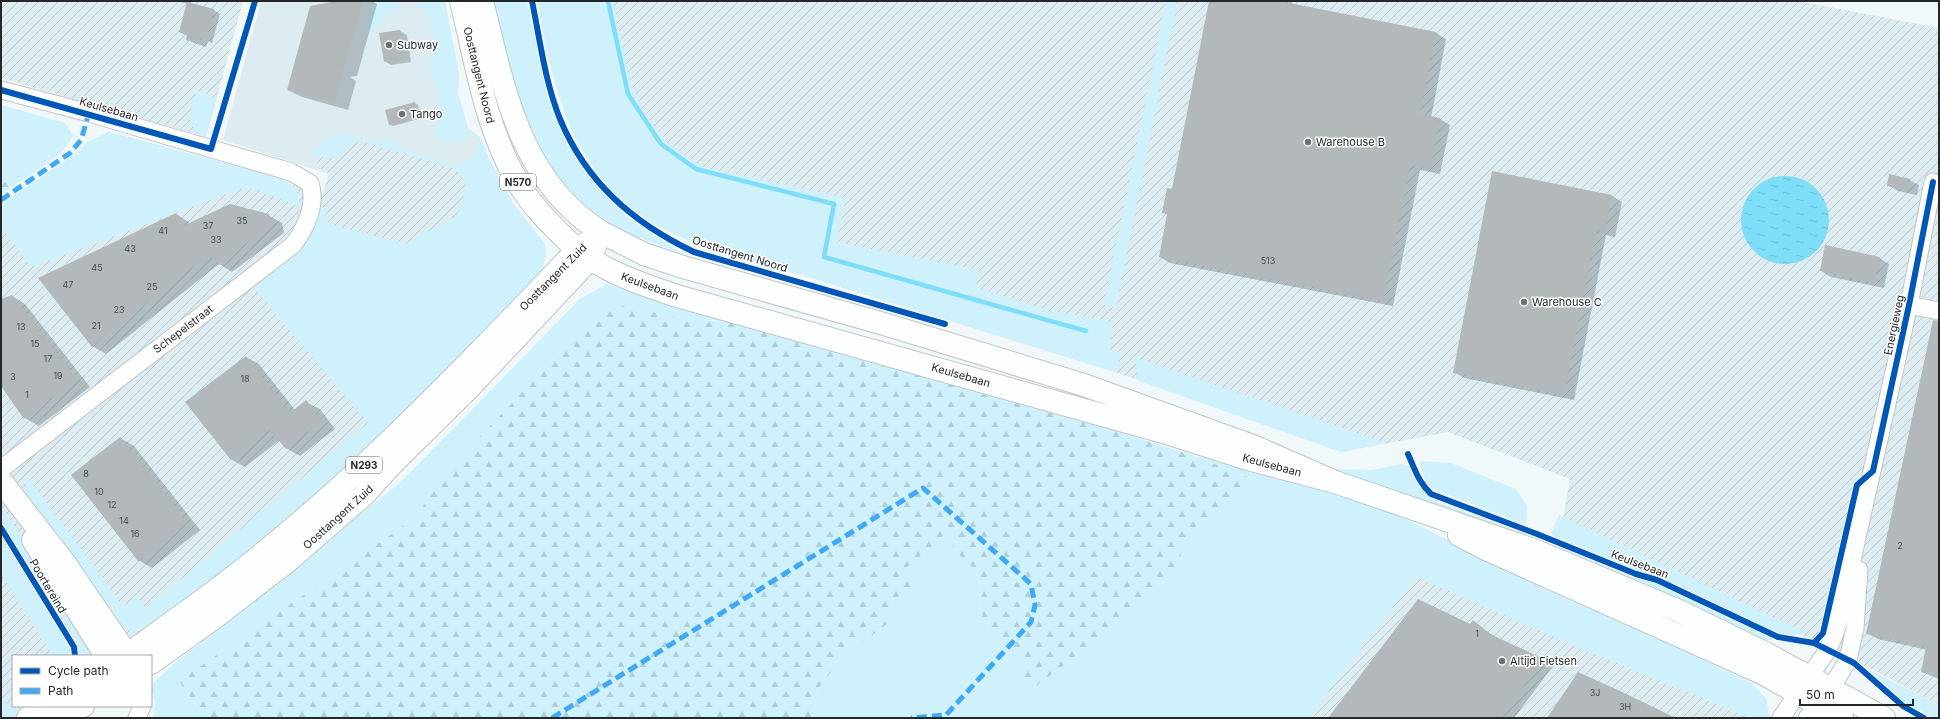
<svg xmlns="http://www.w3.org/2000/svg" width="1940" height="719" viewBox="0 0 1940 719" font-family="Inter,sans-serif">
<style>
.built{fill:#ddecf0}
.industrial{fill:url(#industrial-furrows)}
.green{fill:#cef1fc}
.forest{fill:url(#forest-firs)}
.water{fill:url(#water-ripples)}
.shadow{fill:#0003}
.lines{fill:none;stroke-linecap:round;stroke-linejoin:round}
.stream{stroke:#7edef8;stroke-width:4.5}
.building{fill:#b3b8ba}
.street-casing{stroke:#c0c5c6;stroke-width:19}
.secondary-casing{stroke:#c0c5c6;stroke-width:24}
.primary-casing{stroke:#c0c5c6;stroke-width:24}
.street{stroke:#fdfefe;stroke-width:17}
.secondary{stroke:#fdfefe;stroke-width:22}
.primary{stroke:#fdfefe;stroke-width:22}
.quiet{stroke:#3fa9f5;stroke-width:5;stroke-dasharray:10 5;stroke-linecap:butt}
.cycleway-casing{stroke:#fff;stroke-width:8}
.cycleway{stroke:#0057b8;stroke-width:6}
.poi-dot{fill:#6b7072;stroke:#fff;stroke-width:1.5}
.labels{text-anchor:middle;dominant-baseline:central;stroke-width:3;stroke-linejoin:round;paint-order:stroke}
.number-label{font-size:9px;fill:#474b4d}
.shield{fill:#fff;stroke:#656869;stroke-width:1}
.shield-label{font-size:10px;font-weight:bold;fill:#232729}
.poi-label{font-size:11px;fill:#232729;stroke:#fff;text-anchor:start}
.street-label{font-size:11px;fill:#232729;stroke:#fff}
</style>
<defs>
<pattern id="industrial-furrows" width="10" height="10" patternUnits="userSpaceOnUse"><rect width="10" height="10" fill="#ddecf0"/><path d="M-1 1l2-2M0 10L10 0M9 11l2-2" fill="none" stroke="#bdcace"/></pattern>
<pattern id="forest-firs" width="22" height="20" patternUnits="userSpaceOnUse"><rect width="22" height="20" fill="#cef1fc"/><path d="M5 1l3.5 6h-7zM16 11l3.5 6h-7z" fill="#b1cfd8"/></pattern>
<pattern id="water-ripples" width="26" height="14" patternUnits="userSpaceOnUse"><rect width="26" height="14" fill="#7edef8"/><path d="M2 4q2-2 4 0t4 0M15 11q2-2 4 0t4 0" fill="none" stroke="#6dbed5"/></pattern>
</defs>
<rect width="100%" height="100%" fill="#f1f8fa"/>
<path class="built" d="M264 1H445L459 74 458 93 468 128 480 137 479 149 475 156 463 162 451 164 403 150 395 144 375 142 341 133 314 158 323 172 223 140 260 5Z"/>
<path class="industrial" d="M1 1H243L206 137 1 78Z
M602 1H1798L1939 28V705L1879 673 1563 519 1570 479 1448 432 1341 452 1115 372 824 282 693 171 625 99Z
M109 132 276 177 292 185 323 193 329 173 323 172 314 158 319 144 341 133 375 142H383L391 139 403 150 452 164 463 162 475 156 479 149 480 137 490 161 514 205 545 244 546 254 541 276 115 656H13V700L1 707V205L79 151 88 142Z
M1415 577 1664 659 1776 718H1308Z"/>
<path class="green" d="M372 1H399V11H389L377 30 363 32Z
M414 1H445L459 74 458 93 468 128 467 138C455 145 448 145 436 138L435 130 440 117 436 102 440 101 427 59 434 58 426 7 415 8Z
M492 1H527L549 99 567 145 602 192 627 217 681 253C648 241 613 230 586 207 525 156 510 74 492 1Z
M537 1H613L629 78 642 110 668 144 702 167 846 198 836 242 979 270 976 287 1047 310 1113 322 1110 349 1122 353 1115 372C1019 342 924 313 828 283 754 260 675 250 616 195 610 190 605 182 599 175 559 124 549 63 537 1Z
M1166 1H1177L1116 307 1104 305Z
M197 90 217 98 206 137C182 125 190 112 197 90Z
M1 105 65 123 73 135C63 162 25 172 1 184Z
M109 132 276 177C294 185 296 187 301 207L250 188 240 189 31 267 1 227V205L79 151 88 142Z
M341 133C357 137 375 146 391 139L403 150 452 164 463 162 475 156 479 149 480 137 490 161 514 205 545 244 546 254 541 276 279 537 160 625 135 632 114 622 28 497 26 487 27 476 123 606 137 597 146 608 368 423 251 285 310 238 319 206 327 208 325 216 329 224 405 244 458 215 466 186 456 169 360 141 339 154 336 160 315 155 319 144Z
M607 284 723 321 685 319 624 306 598 312 433 486 419 515 179 681 205 718H151L154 715 155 699 151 691V685L175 663 401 482 580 299Z
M1136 358 1142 360 1386 443 1341 452 1139 381 1136 371Z
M1198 457 1259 468 1398 515 1452 542 1752 683 1767 700 1769 718H1751L1577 647 1416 577 1308 718H812L818 689 841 657 887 624 894 600 914 588 906 568 949 531 955 551 974 569 983 591 979 606 987 627 1005 638 1018 653 1023 678 1032 689 1090 646 1173 573 1179 565 1183 541 1252 479Z
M1419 461 1451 463 1516 489 1527 506 1526 525 1430 488 1424 477Z
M1402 464 1410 466C1416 484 1421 491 1437 502L1511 528 1483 526 1330 469 1372 470Z
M1 506 86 638 90 653 89 656H79L76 641 67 624 1 522Z
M1559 515 1807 633 1766 641 1561 553 1551 542 1552 531Z
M1 539 68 645 70 656H53L1 574Z
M1868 669 1939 705V718C1917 718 1884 684 1868 669Z
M13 700V706H37L16 718H1V707Z"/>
<path class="forest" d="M52 160 1 194V184Z
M624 306 685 319 740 323 883 366 1026 403 1198 457 1252 479 1183 541 1179 565 1173 573 1090 646 1032 689 1023 678 1018 653 1005 638 987 627 979 605 983 591 974 569 955 551 949 531 906 568 914 588 894 600 887 624 841 658 818 689 812 718H205L179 681 419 515 433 486 598 312Z"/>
<path class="water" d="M1741 220a44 44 0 1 1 88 0a44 44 0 1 1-88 0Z"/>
<path class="shadow" d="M177 1H192L191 4 214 10 220 14 212 43 208 41 206 47 194 43 187 39 188 36 180 32 188 4Z
M341 1H372L377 4 357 76 350 77 356 81 348 110 302 97 288 90Z
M1210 1H1292V5L1436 33 1446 39 1431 118 1440 119 1450 125 1440 174 1420 170 1393 306 1170 263 1160 257 1168 215 1163 212 1173 190Z
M400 31 407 35 411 62 391 65 384 61Z
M415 103 418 105 422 118 393 126 390 125Z
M1909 180 1919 185 1917 195 1898 191 1888 185Z
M1612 196 1622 202 1615 237 1606 235 1574 400 1464 378 1454 372Z
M176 214 190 223 268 215 282 223 284 233 232 272 219 264 106 354 92 346Z
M1879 258 1889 264 1884 288 1831 277 1821 271Z
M12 296 25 304 90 387 39 426 25 418 1 384V300Z
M1939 336V679L1922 672 1927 650 1878 639 1867 633Z
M246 357 259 364 295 410 306 402 320 409 335 429 300 456 286 448 280 440 245 467 232 460 186 402Z
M120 438 134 446 200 530 152 568 138 560Z
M1473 622 1497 638 1553 666 1514 718H1329L1470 625Z"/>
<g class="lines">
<path class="stream" d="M608 1 628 94 661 144 696 169 834 204 824 257 1086 331"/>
</g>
<path class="building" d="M336 1H363L344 68 336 70 343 72 334 103 287 90 310 6Z
M1209 1H1279L1436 32 1420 114 1440 118 1430 169 1410 165 1383 301 1159 257 1167 214 1162 213 1167 188 1172 189Z
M187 2 214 9 206 40 201 38 199 44 186 40 187 35 179 32Z
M400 30 405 58 384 62 379 33Z
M415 102 419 117 389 125 385 110Z
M1492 171 1612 195 1605 232 1596 230 1564 395 1453 373Z
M1889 174 1910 179 1907 190 1887 186Z
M230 204 269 214 271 225 218 265 209 254 92 347 38 278 176 213 185 225Z
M1825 245 1880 257 1874 283 1820 271Z
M12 295 77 379 24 419 1 386V299Z
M1933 320 1939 321V676L1921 672 1926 647 1866 634Z
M246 356 290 413 306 400 322 421 286 449 270 430 231 460 185 402Z
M120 437 187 522 138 561 71 475Z
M1418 599 1470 624 1473 620 1490 634 1544 659 1500 718H1328Z
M1578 672 1620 691 1676 718H1547Z"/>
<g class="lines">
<g class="street-casing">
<path id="street" d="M1 90 89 113 291 172 310 183C317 204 306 228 293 245L1 469
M1909 305 1939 311
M1809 676C1823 658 1832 646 1838 623L1909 305 1933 182
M1831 688 1848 660 1855 628 1859 570
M137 718 142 706
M1781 718 1798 693
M1807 718 1819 705"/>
</g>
<g class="secondary-casing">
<path id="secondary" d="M1 481 64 562 128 656
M1335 482 1248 459 1170 434 677 296C641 284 608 273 577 250L601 232 644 254 683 267 884 324 1084 385 1253 446 1335 482 1531 549 1679 611 1767 654 1884 718
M1459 535 1488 550 1762 673 1842 718
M33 540 106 656"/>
</g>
<g class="primary-casing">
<path id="primary" d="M125 656C142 645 158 632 175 620 325 515 451 382 577 250 555 229 532 207 517 181 485 126 476 62 461 1
M151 663 218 615 288 561 364 495 392 464 468 389 590 259 601 232C519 180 504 88 482 1
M28 718 48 706
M62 718 83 706"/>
</g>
<use href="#street" class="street"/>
<use href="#secondary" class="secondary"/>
<use href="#primary" class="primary"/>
<path class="quiet" d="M1 200 70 153 81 140 89 113
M552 718 923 488 1031 584 1035 605 1031 622 946 715 911 718"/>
<g class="cycleway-casing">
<path id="cycleway" d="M532 1C540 40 545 82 560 119 586 182 633 223 694 252L945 324
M1 90 211 149 255 1
M1408 454C1415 470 1419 483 1431 494L1537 534 1636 574 1657 580 1778 637 1814 643 1854 663 1903 706 1924 718
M1 528 74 647 75 656
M1814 643 1823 633 1857 485 1873 471 1909 305 1933 182"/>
</g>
<use href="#cycleway" class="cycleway"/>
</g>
<g class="poi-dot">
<circle cx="389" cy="45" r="4"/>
<circle cx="402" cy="114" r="4"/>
<circle cx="1308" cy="142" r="4"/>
<circle cx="1524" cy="302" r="4"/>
<circle cx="1502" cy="661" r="4"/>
</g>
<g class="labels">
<g class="number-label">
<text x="242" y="220">35</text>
<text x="208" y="225">37</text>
<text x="163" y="230">41</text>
<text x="216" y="239">33</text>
<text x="130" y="248">43</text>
<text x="1268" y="260">513</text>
<text x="97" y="267">45</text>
<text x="68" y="284">47</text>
<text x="152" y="286">25</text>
<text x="119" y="309">23</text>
<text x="96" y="325">21</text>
<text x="21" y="326">13</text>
<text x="35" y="343">15</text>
<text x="48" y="358">17</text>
<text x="58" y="375">19</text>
<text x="13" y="376">3</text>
<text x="245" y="378">18</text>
<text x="27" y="394">1</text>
<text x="86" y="473">8</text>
<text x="99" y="491">10</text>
<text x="112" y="504">12</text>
<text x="124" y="520">14</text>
<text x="135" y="533">16</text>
<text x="1900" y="545">2</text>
<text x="1477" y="633">1</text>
<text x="1595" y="692">3J</text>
<text x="1625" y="706">3H</text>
</g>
<g class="shield">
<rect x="500" y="174" width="36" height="16" rx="3"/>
<rect x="346" y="457" width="36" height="16" rx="3"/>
</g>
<g class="shield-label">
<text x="518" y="182">N570</text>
<text x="364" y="465">N293</text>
</g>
<g class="poi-label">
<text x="397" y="45">Subway</text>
<text x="410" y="114">Tango</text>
<text x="1316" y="142">Warehouse B</text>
<text x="1532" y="302">Warehouse C</text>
<text x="1510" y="661">Altijd Fietsen</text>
</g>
<g class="street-label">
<text transform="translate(479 75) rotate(76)">Oosttangent Noord</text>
<text transform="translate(109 109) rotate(16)">Keulsebaan</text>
<text transform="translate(740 254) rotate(17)">Oosttangent Noord</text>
<text transform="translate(553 277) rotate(-45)">Oosttangent Zuid</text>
<text transform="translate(650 286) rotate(20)">Keulsebaan</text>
<text transform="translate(1894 325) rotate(-78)">Energieweg</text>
<text transform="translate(183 329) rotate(-37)">Schepelstraat</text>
<text transform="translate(961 375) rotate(16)">Keulsebaan</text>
<text transform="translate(1272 465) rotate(15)">Keulsebaan</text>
<text transform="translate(338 517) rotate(-42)">Oosttangent Zuid</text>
<text transform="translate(1640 564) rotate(21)">Keulsebaan</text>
<text transform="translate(48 586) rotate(59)">Poortereind</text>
</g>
</g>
<rect width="1940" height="719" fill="none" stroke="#232729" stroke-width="4"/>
<rect x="12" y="655" width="140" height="52" fill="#ffffff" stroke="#a7a9a9"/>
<rect x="20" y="668" width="20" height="6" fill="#0057b8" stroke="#a7a9a9"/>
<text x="48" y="675" font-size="12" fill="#232729">Cycle path</text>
<rect x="20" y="688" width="20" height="6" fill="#3fa9f5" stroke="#a7a9a9"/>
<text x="48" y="695" font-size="12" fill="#232729">Path</text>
<path d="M1800 699v6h113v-6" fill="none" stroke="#232729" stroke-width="2"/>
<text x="1806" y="699" font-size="12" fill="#232729" stroke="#ffffff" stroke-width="3" paint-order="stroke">50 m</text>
</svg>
